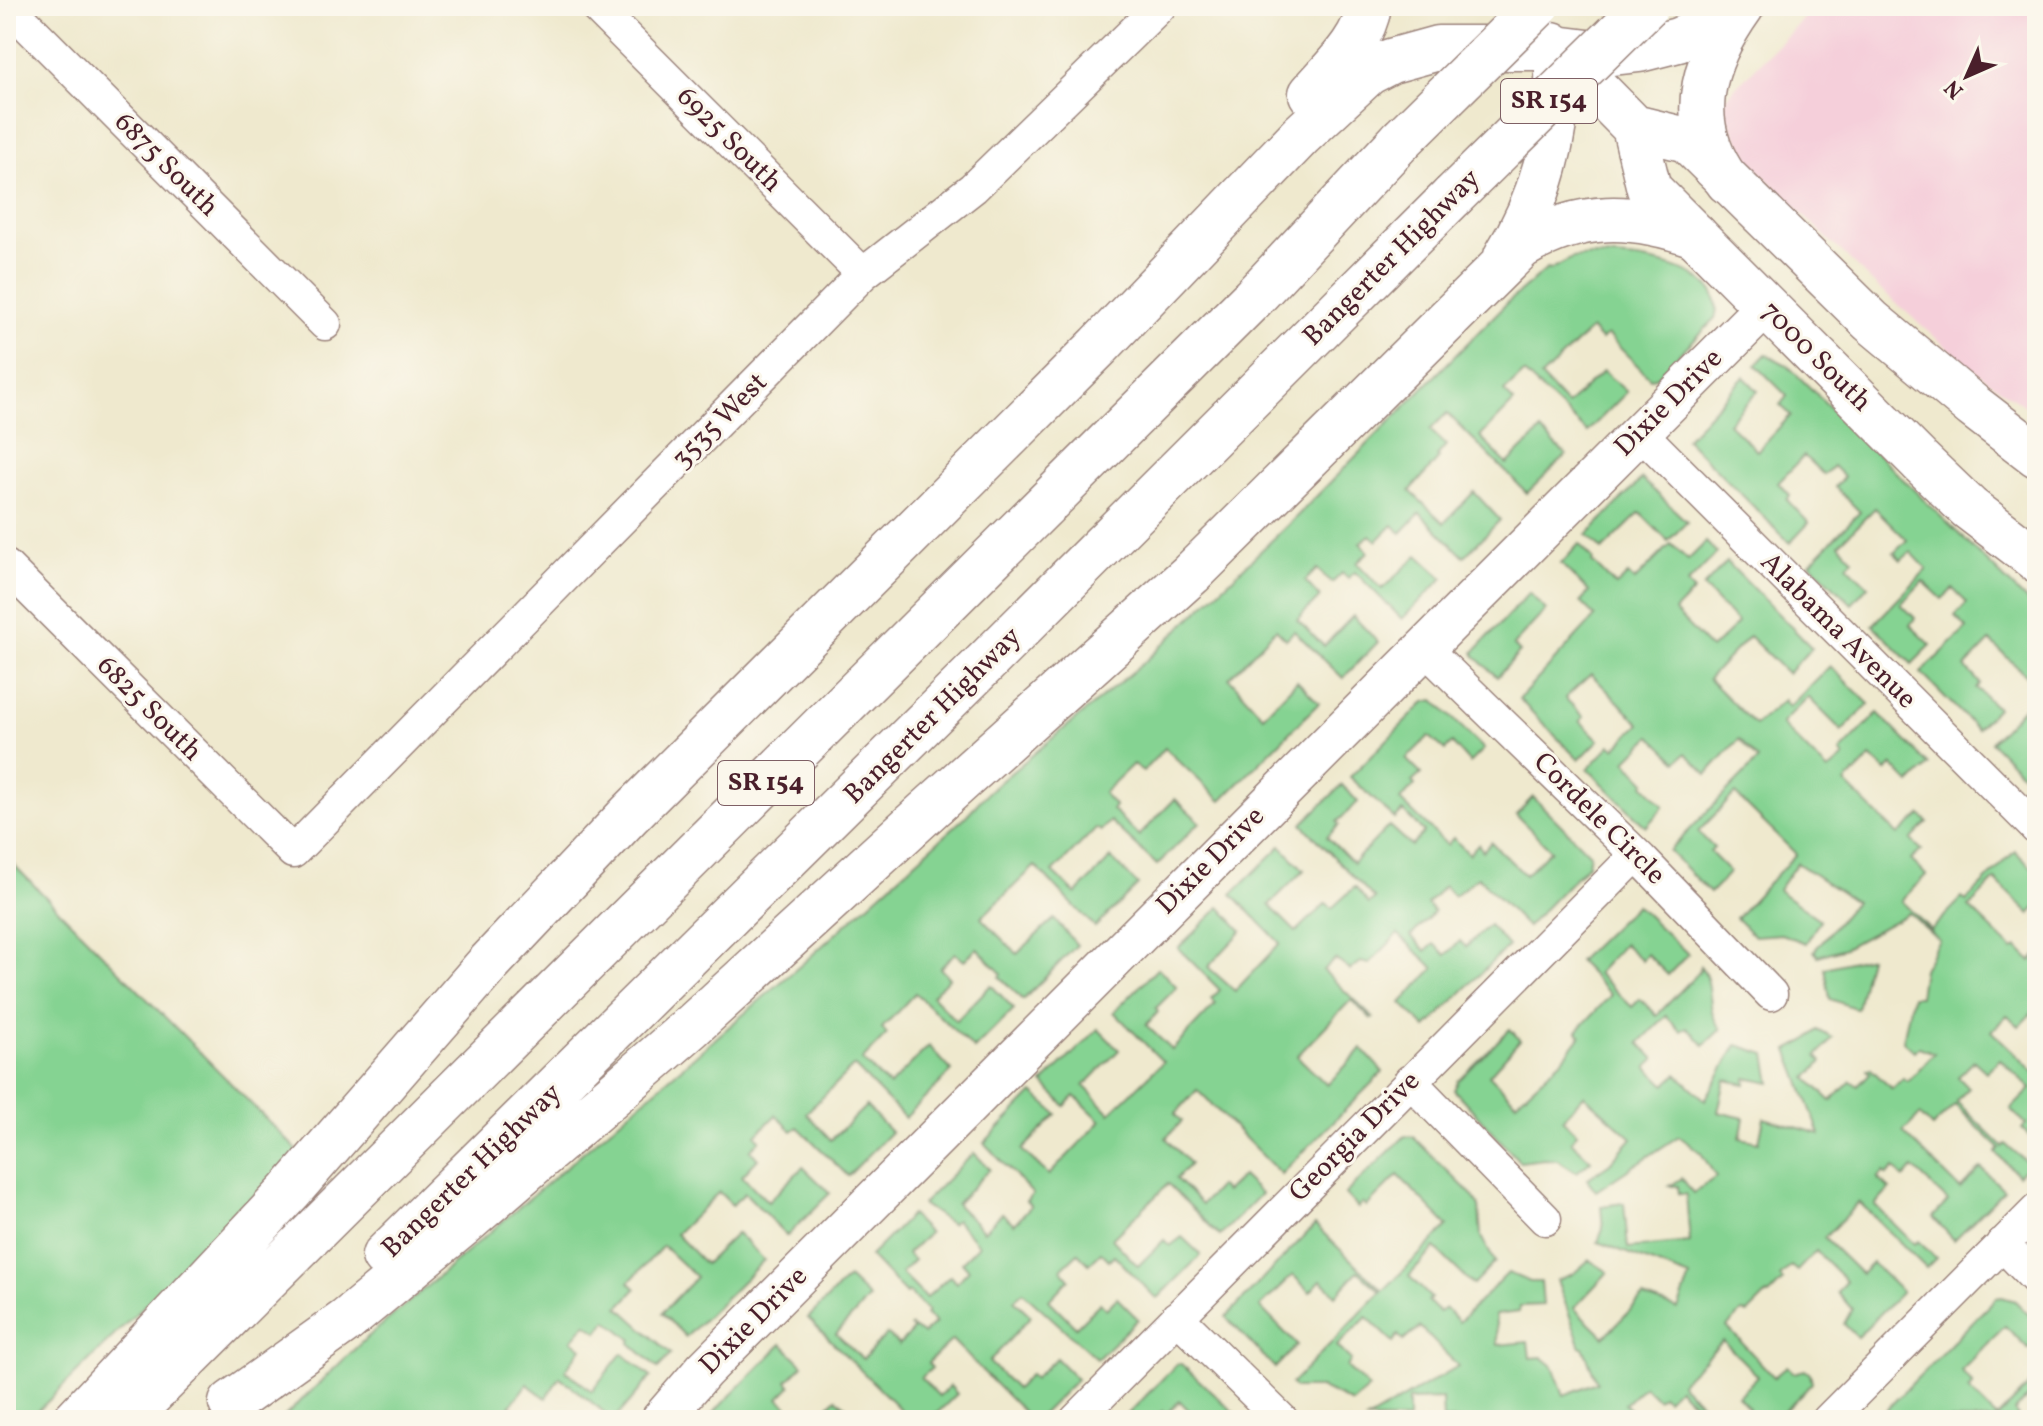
<svg xmlns="http://www.w3.org/2000/svg" width="2043" height="1426" viewBox="0 0 2043 1426" font-family="Vollkorn,serif">
<style>
.built{fill:#f5cfda}
.green{fill:#85d392;stroke:#68795e;stroke-width:2}
.lines{fill:none;stroke-linecap:round;stroke-linejoin:round}
.minor-casing{stroke:#9c847c;stroke-width:35}
.tertiary-casing{stroke:#9c847c;stroke-width:43}
.secondary-casing{stroke:#9c847c;stroke-width:47}
.motorway-casing{stroke:#9c847c;stroke-width:47}
.minor{stroke:#fff;stroke-width:32}
.tertiary{stroke:#fff;stroke-width:40}
.secondary{stroke:#fff;stroke-width:44}
.motorway{stroke:#fff;stroke-width:44}
.motorway-bridge-casing{stroke:#9c847c;stroke-width:47;stroke-linecap:butt}
.motorway-bridge{stroke:#fff;stroke-width:44}
.labels{text-anchor:middle;dominant-baseline:central;stroke-width:6;stroke-linejoin:round;paint-order:stroke}
.shield{fill:#fbf7ec;stroke:#7f6065;stroke-width:2}
.shield-label{font-size:26px;font-weight:bold;fill:#4a1f2b}
.street-label{font-size:28px;fill:#4a1f2b;stroke:#fbf7ec}
</style>
<rect width="100%" height="100%" fill="#fbf7ec"/>
<filter id="ink" filterUnits="userSpaceOnUse"><feTurbulence type="fractalNoise" baseFrequency=".0125" numOctaves="2"/><feDisplacementMap in="SourceGraphic" scale="16" xChannelSelector="R" yChannelSelector="G"/><feConvolveMatrix kernelMatrix="1 2 1 2 8 2 1 2 1" color-interpolation-filters="sRGB"/></filter>
<filter id="wash" filterUnits="userSpaceOnUse"><feTurbulence type="fractalNoise" baseFrequency=".006" numOctaves="4" result="noise"/><feDisplacementMap in="SourceGraphic" scale="32" xChannelSelector="R" yChannelSelector="G"/><feGaussianBlur stdDeviation="1.8" result="paint"/><feColorMatrix in="noise" values="0 0 0 0 0 0 0 0 0 0 0 0 0 0 0 0 0 1.4 0 .05"/><feComposite in="paint" operator="in"/></filter>
<g filter="url(#wash)">
<rect width="100%" height="100%" fill="#efe9ce"/>
<path class="built" d="M1816 6H2037V415L1971 368 1875 285 1748 161 1720 103Z"/>
<path class="green" d="M1591 256C1625 256 1732 264 1715 319L1656 377 1650 378 1607 335 1601 340 1591 329 1541 377 1567 405 1603 371 1627 392 1587 432 1524 373 1504 392 1514 402 1480 437 1507 464 1541 431 1566 455 1527 493 1447 413 1430 430 1446 445 1437 456 1439 458 1410 491 1444 523 1474 492 1500 520 1464 557 1420 513 1401 533 1393 525 1377 541 1370 535 1360 543 1368 552 1357 563 1382 589 1418 555 1443 578 1402 619 1355 572 1348 578 1342 573 1332 583 1317 569 1305 581 1320 597 1297 620 1324 646 1353 616 1378 642 1343 678 1294 631 1286 639 1276 629 1229 678 1263 716 1297 681 1319 703 1221 801 1165 748 1143 771 1133 764 1103 793 1115 806 1112 810 1139 836 1175 799 1200 822 1157 865 1110 821 1101 831 1096 828 1053 872 1076 894 1111 858 1138 885 1095 927 1035 866 981 918 1017 954 1054 919 1077 945 1023 1000 1000 977 1002 974 977 948 964 961 955 953 940 968 949 978 932 996 956 1021 991 985 1014 1009 974 1049 915 993 882 1028 887 1034 862 1060 889 1086 929 1046 952 1071 905 1118 854 1066 806 1113 831 1140 866 1106 891 1132 848 1176 798 1127 792 1131 776 1115 756 1135 760 1140 750 1150 758 1159 742 1176 768 1202 803 1167 830 1193 787 1236 745 1193 732 1205 719 1192 676 1234 705 1264 737 1233 764 1260 686 1337 662 1313 696 1277 663 1246 629 1282 636 1289 619 1307 671 1354 658 1368 630 1343 632 1340 607 1320 598 1332 586 1323 572 1340 582 1348 565 1370 592 1391 622 1353 651 1377 614 1420 560 1377 546 1398 527 1384 510 1406 524 1417 521 1420H281L362 1342 802 964 964 818 989 791 1148 659 1296 517 1508 302 1547 269 1550 270 1572 258Z
M1766 354 1787 365 2037 611V686L1990 641 1965 667 1980 683 1976 688 1997 708 1977 729 1921 673 1967 628 1955 616 1967 603 1953 589 1942 599 1923 581 1901 604 1915 618 1910 625 1931 645 1912 664 1873 625 1927 569 1911 552 1901 560 1894 553 1907 540 1875 508 1839 544 1853 559 1847 565 1868 586 1852 604 1810 563 1860 512 1835 487 1844 477 1833 466 1824 475 1804 456 1778 483 1790 495 1787 500 1809 523 1790 543 1686 439 1744 377 1758 391 1728 423 1757 451 1791 415 1780 405 1787 396 1756 365Z
M1642 479 1687 522 1668 541 1640 513 1602 550 1587 535Z
M1706 542 1717 553 1687 584 1694 591 1674 611 1711 649 1738 623 1703 587 1727 562 1812 648 1787 673 1749 636 1708 679 1755 725 1784 700 1789 707 1830 666 1869 704 1842 731 1808 697 1781 724 1828 771 1844 757 1840 752 1878 713 1929 765 1910 784 1892 765 1886 771 1871 757 1845 783 1898 835 1921 815 1928 822 1911 840 1922 850 1911 860 1926 875 1901 901 1931 930 1962 898 1966 901 2015 851 2037 873V907L2030 914 1995 880 1969 907 2013 950 2017 947 2031 961 2037 955V1008L2019 1026 2007 1015 1992 1031 2037 1075V1143L2022 1129 2026 1124 2011 1109 2031 1089 2000 1059 1986 1072 1974 1061 1958 1077 1969 1088 1956 1101 2003 1147 2006 1144 2029 1164 2018 1175 1996 1153 2000 1149 1955 1105 1932 1127 1920 1115 1903 1132 1960 1189 1981 1168 2004 1190 1954 1240 1933 1217 1948 1201 1913 1168 1904 1178 1894 1168 1887 1175 1884 1172 1878 1178 1890 1189 1875 1205 1914 1244 1918 1241 1936 1258 1926 1268 1859 1202 1824 1238 1861 1274 1872 1263 1902 1292 1857 1337 1844 1324 1852 1309 1837 1292 1846 1281 1816 1251 1797 1271 1791 1266 1780 1277 1783 1281 1769 1295 1767 1294 1748 1313 1742 1312 1727 1327 1774 1377 1787 1366 1794 1373 1805 1370 1810 1374 1812 1383 1775 1420H1753L1745 1412 1749 1408 1738 1396 1758 1376 1723 1341 1680 1383 1717 1420H1711L1678 1388 1667 1399 1662 1395 1657 1399 1644 1386 1625 1404 1641 1420H1443L1442 1399 1408 1400V1420H1367L1458 1366 1420 1327 1403 1341 1398 1335 1393 1342 1367 1317 1337 1346 1351 1360 1347 1367 1369 1388 1352 1403 1322 1388H1295L1291 1384 1381 1292 1358 1271 1336 1295 1321 1280 1310 1292 1293 1275 1260 1307 1297 1345 1275 1368 1226 1317 1315 1225 1383 1291 1448 1226 1398 1175 1366 1207 1363 1203 1358 1208 1345 1194 1405 1136 1413 1137 1471 1194 1479 1205 1481 1237 1495 1262 1473 1285 1435 1248 1409 1276 1431 1298 1428 1301 1439 1312 1445 1308 1459 1322 1508 1273 1530 1282H1541L1543 1305 1520 1306 1519 1312 1495 1315 1498 1345 1528 1342 1530 1358 1542 1357 1553 1366 1564 1395 1597 1382 1583 1347H1581L1557 1280 1573 1274 1589 1260 1608 1272 1574 1308 1604 1337 1643 1297 1678 1309 1690 1277 1598 1242 1603 1229 1601 1206 1624 1203 1628 1248 1690 1242 1686 1194H1679L1678 1186H1670L1682 1178 1693 1193 1716 1177 1701 1153 1679 1136 1596 1191 1587 1179 1610 1163 1632 1138 1584 1095 1562 1119 1577 1133 1571 1141 1591 1160 1577 1172 1557 1160 1544 1159 1520 1162 1454 1090 1458 1081 1510 1029 1520 1040 1489 1075 1516 1102 1563 1059 1581 1035 1577 1031 1611 995 1578 961 1636 905 1688 954 1668 975 1647 954 1642 961 1624 944 1597 973 1632 1007 1640 999 1657 1015 1699 972 1700 966C1716 984 1704 1011 1721 1029L1704 1045 1687 1027 1681 1031 1666 1016 1639 1043 1655 1059 1647 1067 1665 1085 1677 1074 1705 1100 1737 1045 1766 1054 1771 1083 1746 1078V1084L1725 1080 1718 1112 1744 1118 1740 1138 1759 1142 1764 1118 1820 1134 1788 1050 1807 1040 1818 1030 1833 1038 1817 1056 1822 1062 1807 1078 1831 1101 1851 1081 1858 1086 1870 1073 1867 1070 1870 1068 1892 1089 1903 1078 1908 1081 1934 1053 1919 1047 1914 1051 1903 1041 1912 996H1919L1923 969 1939 940 1909 913 1845 948 1818 956 1814 951 1855 902 1797 863 1778 890 1820 920 1806 943 1781 934 1754 936 1736 918 1796 854 1735 794 1698 832 1714 848 1710 852 1730 872 1710 893 1669 851 1758 760 1739 739 1707 774 1686 753 1677 761 1651 736 1626 761 1646 782 1644 785 1664 806 1646 827 1588 769 1611 745 1615 748 1640 724 1591 674 1565 698 1584 717 1580 721 1599 740 1579 760 1519 699 1595 617 1580 602 1589 592 1561 564 1579 544 1593 559 1592 562 1616 586 1628 575 1634 581 1671 544 1688 560Z
M1529 593 1546 610 1513 645 1520 652 1497 677 1475 656 1474 652Z
M2037 693V715L2025 728 2037 740 2036 788 1991 742Z
M1434 700 1484 749 1470 763 1452 743 1445 750 1429 736 1406 759 1421 774 1412 782 1415 785 1400 800 1447 845 1453 838 1469 854 1478 844 1483 851 1491 842 1525 875 1551 850 1516 815 1533 797 1590 854 1588 864 1527 927 1478 877 1454 896 1444 886 1427 904 1434 912 1411 936 1426 951 1434 944 1446 955 1460 941 1466 947 1489 925 1508 946 1426 1028 1401 1003 1434 968 1398 934 1369 964 1361 962 1350 970 1335 959 1323 970 1373 1018 1371 1019 1351 1000 1297 1056 1327 1085 1362 1049 1383 1072 1281 1174 1197 1090 1175 1114 1182 1121 1166 1138 1190 1164 1176 1179 1202 1204 1219 1186 1225 1192 1242 1176 1261 1194 1220 1236 1168 1184 1112 1239 1138 1266 1164 1240 1170 1246 1182 1237 1201 1255 1157 1299 1114 1255 1109 1260 1101 1252 1089 1264 1078 1253 1061 1269 1069 1279 1049 1300 1076 1327 1100 1303 1106 1309 1117 1298 1138 1319 1097 1359 1023 1292 1014 1300 1031 1316 989 1362 1016 1389 1030 1374 1034 1379 1056 1358 1077 1379 1036 1420H1031L952 1340 928 1363 932 1368 921 1378 939 1396 950 1386 957 1394 930 1420H911L808 1318 848 1278 869 1298 836 1334 863 1359 887 1334 899 1345 913 1330 910 1326 923 1334 935 1323 926 1314 928 1311 908 1292 906 1294 870 1256 911 1215 929 1233 907 1254 914 1260 901 1273 926 1298 950 1276 956 1283 969 1270 962 1262 979 1245 956 1220 951 1224 922 1204 974 1153 990 1169 956 1204 984 1231 1002 1213 1014 1224 1031 1206 1026 1201 1033 1194 984 1143 1033 1093 1057 1114 1022 1150 1049 1175 1101 1121 1075 1096 1065 1106 1043 1083 1098 1029 1119 1050 1084 1086 1110 1113 1163 1062 1114 1012 1158 968 1177 987 1156 1008 1158 1012 1146 1025 1172 1050 1216 1004 1211 999 1220 990 1178 948 1220 907 1242 931 1208 967 1235 991 1280 943 1232 894 1281 846 1304 870 1269 905 1296 932 1326 903 1332 908 1355 887 1369 904 1375 899 1302 824 1342 785 1358 802 1337 822 1339 825 1327 837 1353 863 1389 826 1411 846 1424 832 1403 811 1395 819 1350 777 1425 702Z
M6 857 299 1152 29 1420H6Z
M1869 957 1857 1009 1830 999 1825 968Z
M2002 1297 2015 1301 2037 1323V1340L2029 1349 2005 1326 1961 1371 1973 1384 1968 1389 1997 1418 2037 1378V1388L2014 1411 2018 1416 2014 1420H1876L1996 1298Z
M782 1344 803 1365 787 1381 791 1386 779 1398 801 1420H767L760 1414 755 1420H706Z
M1177 1364H1181L1243 1420H1198L1180 1401 1166 1414 1162 1411 1153 1420H1129L1125 1417Z
M836 1398 861 1420H815Z"/>
</g>
<g filter="url(#ink)">
<g class="lines">
<g class="minor-casing">
<path id="minor" d="M8 6 325 324
M595 6 863 274
M1640 432 2037 829
M6 566 293 852 863 274 973 188 1160 6
M1424 648 1641 859 1771 994
M1410 1081 1545 1219
M2002 1244 2037 1280
M1177 1317 1282 1420
M1076 1420 1636 855
M1828 1420 2037 1210"/>
</g>
<g class="tertiary-casing">
<path id="tertiary" d="M661 1420 704 1370 762 1312 1766 306"/>
</g>
<g class="secondary-casing">
<path id="secondary" d="M1552 44 1634 127 1687 140 1871 321 1973 406 2037 455
M1634 127 1649 189 1920 461 1969 508 2037 560"/>
</g>
<g class="motorway-casing">
<path id="motorway" d="M1311 94C1333 68 1364 41 1369 6
M1728 182C1684 122 1701 63 1742 6
M1506 256C1540 202 1559 135 1557 70
M384 1256 981 667 1453 196
M231 1403 346 1321 461 1226 691 1027 925 813 1191 574 1521 247C1580 211 1632 213 1695 235
M75 1420 290 1191 488 964 629 815 1099 346 1301 135 1368 73 1391 61 1438 48H1556L1604 54 1639 50 1678 40 1696 32 1738 6
M125 1420 1253 298 1401 140"/>
</g>
<use href="#minor" class="minor"/>
<use href="#tertiary" class="tertiary"/>
<use href="#secondary" class="secondary"/>
<use href="#motorway" class="motorway"/>
<g class="motorway-bridge-casing">
<path id="motorway-bridge" d="M1401 140 1537 6
M1453 196 1646 6"/>
</g>
<use href="#motorway-bridge" class="motorway-bridge"/>
</g>
</g>
<g class="labels">
<g class="shield">
<rect x="1501" y="79" width="96" height="44" rx="6"/>
<rect x="718" y="761" width="96" height="44" rx="6"/>
</g>
<g class="shield-label">
<text x="1549" y="101">SR 154</text>
<text x="766" y="783">SR 154</text>
</g>
<g class="street-label">
<text transform="translate(729 140) rotate(45)">6925 South</text>
<text transform="translate(166 165) rotate(45)">6875 South</text>
<text transform="translate(1392 258) rotate(-45)">Bangerter Highway</text>
<text transform="translate(1816 357) rotate(45)">7000 South</text>
<text transform="translate(1669 403) rotate(-45)">Dixie Drive</text>
<text transform="translate(720 421) rotate(-45)">3535 West</text>
<text transform="translate(1838 631) rotate(45)">Alabama Avenue</text>
<text transform="translate(149 709) rotate(45)">6825 South</text>
<text transform="translate(933 716) rotate(-45)">Bangerter Highway</text>
<text transform="translate(1599 819) rotate(45)">Cordele Circle</text>
<text transform="translate(1211 861) rotate(-45)">Dixie Drive</text>
<text transform="translate(1355 1137) rotate(-45)">Georgia Drive</text>
<text transform="translate(472 1171) rotate(-44)">Bangerter Highway</text>
<text transform="translate(754 1321) rotate(-45)">Dixie Drive</text>
</g>
</g>
<rect width="2043" height="1426" fill="none" stroke="#fbf7ec" stroke-width="32"/>
<g transform="translate(1967 76) rotate(225)" stroke="#fbf7ec" stroke-width="6" paint-order="stroke">
<path d="M0-6L14 30L0 20L-14 30Z" fill="#4a1f2b"/>
<text y="-12" font-size="22" font-weight="bold" text-anchor="middle" fill="#4a1f2b">N</text>
</g>
</svg>
